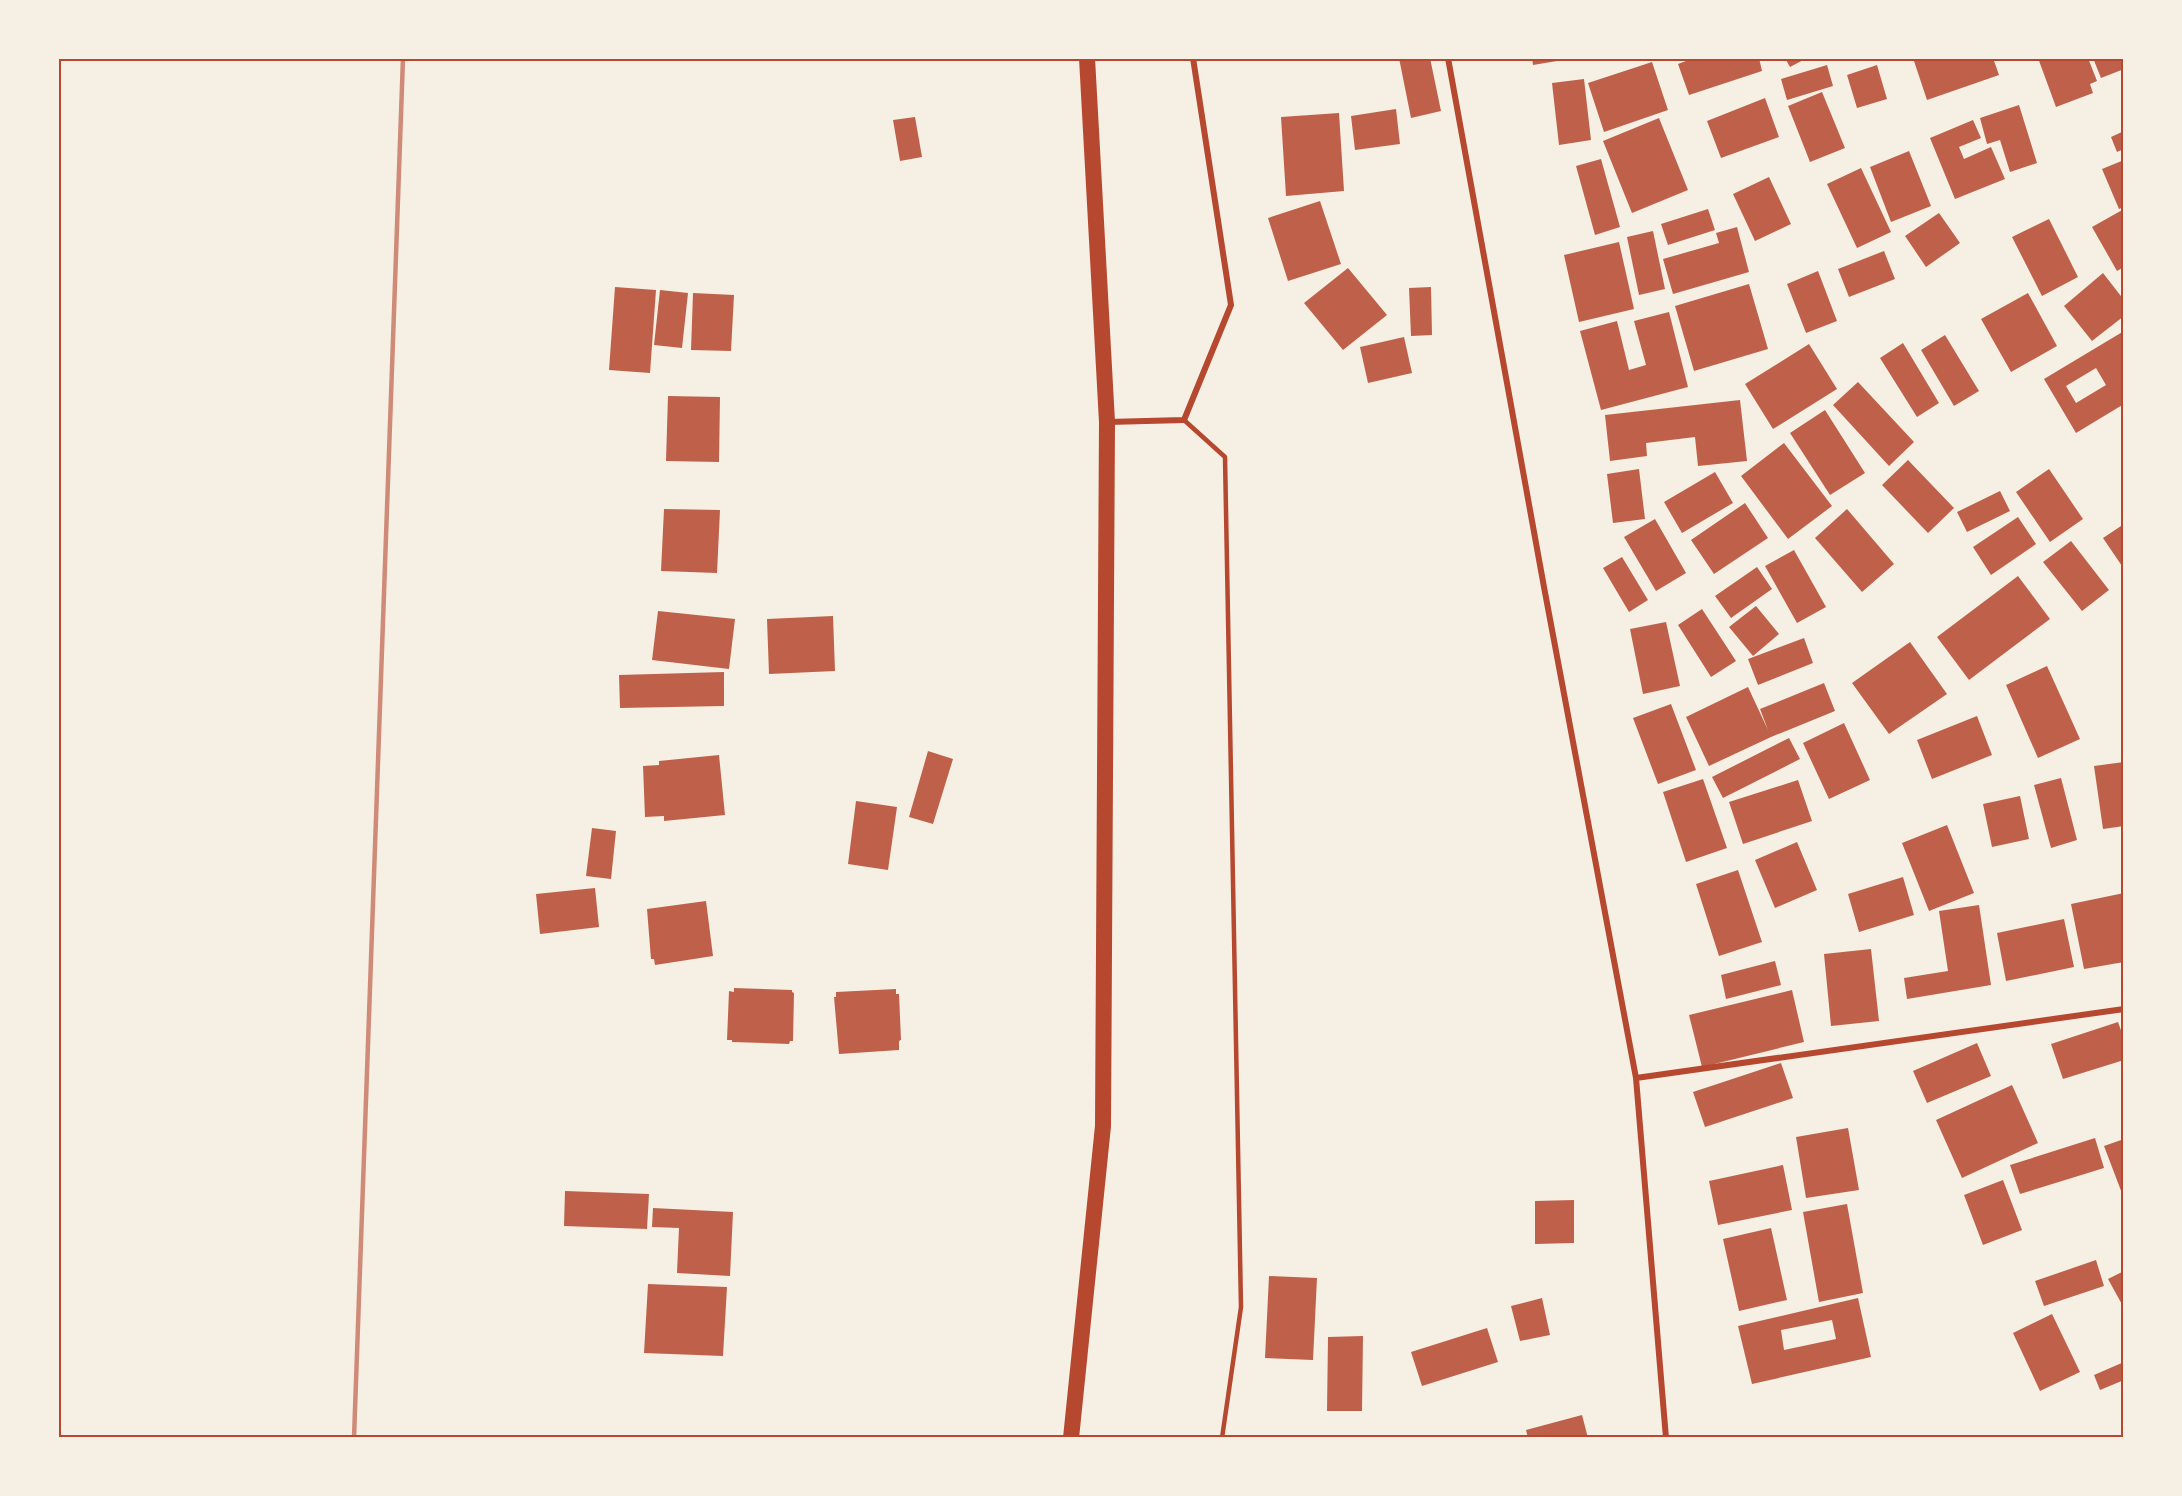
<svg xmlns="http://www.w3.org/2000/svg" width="2182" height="1496" viewBox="0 0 2182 1496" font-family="Mulish,sans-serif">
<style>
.building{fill:#bf614a;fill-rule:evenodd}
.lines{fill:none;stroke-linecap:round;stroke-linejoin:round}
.service{stroke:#b5482f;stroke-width:4.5}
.minor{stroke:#b5482f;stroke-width:6}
.trunk{stroke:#b5482f;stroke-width:16}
.rail{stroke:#cf8b77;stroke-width:4.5}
.neatline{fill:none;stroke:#b5482f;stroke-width:2}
</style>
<rect width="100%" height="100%" fill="#f6efe4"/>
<path class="building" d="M1399 58H1430L1441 111 1411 118Z
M1532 58H1563V60L1533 65Z
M1694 58H1759L1762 71 1689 95 1678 64Z
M1785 58H1807L1790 67Z
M1913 58H1993L1999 75 1927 100Z
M2038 58H2088L2097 81 2090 84 2093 93 2056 107Z
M2093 58H2120L2124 69 2101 78Z
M1652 62 1668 110 1604 132 1588 83Z
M1827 65 1833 86 1787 100 1781 79Z
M1877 65 1887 99 1857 108 1847 75Z
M1584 79 1591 140 1559 145 1552 83Z
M1822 92 1845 148 1810 162 1788 106Z
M1765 98 1779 137 1721 158 1707 121Z
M2019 105 2037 163 2010 172 2000 140 1987 144 1980 118Z
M1396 109 1400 144 1355 150 1351 116Z
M1339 113 1344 191 1286 196 1281 117Z
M915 117 922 157 900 161 893 120Z
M1659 118 1688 190 1632 213 1603 141Z
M1973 120 1981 138 1959 147 1964 159 1991 147 2005 179 1955 199 1930 138Z
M2124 131V149L2117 152 2111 137Z
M1909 151 1931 206 1891 222 1870 167Z
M1601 159 1620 227 1595 235 1576 166Z
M2124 160V207L2119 209 2102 169Z
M1861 168 1891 232 1857 248 1827 184Z
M1769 177 1791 224 1755 241 1733 194Z
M1320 201 1341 264 1288 281 1268 218Z
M1708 209 1715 230 1668 245 1661 224Z
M2124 209V267L2117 271 2092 227Z
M1939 213 1960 243 1926 267 1905 236Z
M2049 219 2078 277 2042 296 2012 237Z
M1737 227 1749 272 1673 294 1663 259 1719 243 1716 233Z
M1653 231 1665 289 1639 295 1627 237Z
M1619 242 1634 309 1579 322 1564 255Z
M1884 251 1895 279 1849 297 1838 269Z
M1348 268 1387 315 1343 350 1304 303Z
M1818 271 1837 321 1806 333 1787 284Z
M2103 273 2124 300V316L2092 341 2064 306Z
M1749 284 1768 349 1694 371 1675 306Z
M615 287 656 290 650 373 609 370Z
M1431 287 1432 335 1411 336 1409 288Z
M660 290 688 293 682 348 654 345Z
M693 293 734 295 731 351 691 350Z
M2028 293 2057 346 2011 372 1981 319Z
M1669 312 1688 387 1601 410 1580 331 1617 321 1629 370 1646 365 1634 321Z
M2124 331V404L2076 433 2044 379ZM2096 368 2106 385 2076 403 2066 386Z
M1945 335 1979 391 1954 406 1921 350Z
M1404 337 1412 373 1368 383 1360 347Z
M1903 343 1939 403 1917 417 1880 358Z
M1809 344 1837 389 1773 429 1745 384Z
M1858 382 1914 442 1889 466 1833 405Z
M668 396 720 397 719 462 666 461Z
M1740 400 1747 461 1698 466 1695 437 1646 443 1647 456 1610 461 1605 415Z
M1825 410 1865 473 1830 495 1790 433Z
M1784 443 1832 506 1788 539 1741 476Z
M1908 460 1954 508 1928 533 1882 485Z
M1639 469 1645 519 1613 523 1607 474Z
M2049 469 2083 519 2050 542 2016 492Z
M1715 472 1733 503 1682 533 1664 502Z
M2000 491 2010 511 1967 532 1957 512Z
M1745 503 1768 538 1714 574 1691 540Z
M664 509 720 510 717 573 661 571Z
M1847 509 1894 564 1862 592 1815 538Z
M2018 517 2036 544 1991 575 1973 547Z
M1655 519 1686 573 1656 591 1624 537Z
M2124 524V569L2103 538Z
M2071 541 2109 590 2082 611 2043 562Z
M1794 550 1826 607 1797 623 1765 566Z
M1622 557 1648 600 1629 612 1603 568Z
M1757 567 1772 589 1731 618 1715 596Z
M2018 576 2050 619 1969 680 1937 637Z
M1756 606 1779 634 1753 656 1729 627Z
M1702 609 1736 661 1711 677 1678 625Z
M658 611 735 619 729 669 652 660Z
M833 616 835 671 769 674 767 619Z
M1666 622 1680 686 1643 694 1630 629Z
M1804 638 1813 663 1758 685 1748 659Z
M1910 642 1947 694 1889 734 1852 683Z
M2047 666 2080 739 2038 758 2006 685Z
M724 672V706L620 708 619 675Z
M1824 683 1835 711 1771 737 1709 766 1686 717 1748 687 1768 730 1760 709Z
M1671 704 1696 770 1658 784 1633 718Z
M1977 716 1992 755 1932 779 1917 740Z
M1844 723 1870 780 1829 799 1803 743Z
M1789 738 1800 759 1723 798 1712 777Z
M928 751 953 759 933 824 909 817Z
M719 755 725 815 664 821V816L645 817 643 766 659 765V761Z
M2124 762V826L2103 829 2094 766Z
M2061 778 2077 840 2051 848 2034 785Z
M1703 779 1727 848 1686 862 1663 792Z
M1798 780 1812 821 1743 844 1729 802Z
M2020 796 2029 839 1992 847 1983 804Z
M856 801 897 807 888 870 848 864Z
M1947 825 1974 893 1929 911 1902 843Z
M592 828 616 831 611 879 586 876Z
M1797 842 1817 890 1775 908 1755 860Z
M1738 870 1762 942 1719 956 1696 884Z
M1903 877 1914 915 1859 932 1848 894Z
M595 888 599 927 540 934 536 894Z
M2124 893V962L2084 969 2071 904Z
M706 901 713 956 655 965 654 959H651L647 909Z
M1979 905 1991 985 1907 999 1904 978 1948 971 1939 911Z
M2064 919 2074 967 2006 981 1997 933Z
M1871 949 1879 1021 1831 1026 1824 954Z
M1775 961 1781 985 1726 999 1721 975Z
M734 988 792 990V992L794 993 793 1041H790L789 1044 732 1042V1040H727L729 991 734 992Z
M896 989V994H899L901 1040 899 1041V1050L839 1054 834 997H836V992Z
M1792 990 1804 1042 1702 1067 1689 1015Z
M2118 1022 2124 1039V1060L2063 1079 2051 1044Z
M1977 1043 1991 1076 1927 1103 1913 1071Z
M1781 1063 1793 1098 1705 1127 1693 1092Z
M2012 1085 2038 1143 1962 1178 1936 1120Z
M1848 1128 1859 1190 1806 1198 1796 1137Z
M2095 1138 2104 1168 2020 1194 2010 1165Z
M2124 1139V1196H2123L2104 1146Z
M1783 1165 1792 1210 1718 1225 1709 1181Z
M2003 1180 2022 1230 1983 1245 1964 1195Z
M565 1191 649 1194 647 1229 564 1226Z
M1574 1200V1243L1535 1244V1201Z
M1847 1204 1863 1293 1819 1302 1803 1212Z
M653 1208 733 1212 730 1276 677 1273 679 1228 652 1227Z
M1771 1228 1787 1300 1739 1311 1723 1239Z
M2096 1260 2104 1286 2044 1306 2035 1281Z
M2124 1271V1308L2108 1279Z
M1269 1276 1317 1278 1313 1360 1265 1358Z
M648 1284 727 1287 723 1356 644 1353Z
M1542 1298 1550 1335 1520 1341 1511 1306Z
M1858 1298 1871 1357 1752 1384 1738 1326ZM1832 1320 1836 1339 1784 1350 1781 1330Z
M2052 1314 2080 1372 2040 1391 2013 1333Z
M1487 1328 1498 1362 1422 1386 1411 1352Z
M1363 1336 1362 1411H1327L1328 1337Z
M2124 1362V1380L2100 1390 2094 1375Z
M1582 1415 1588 1438H1528L1526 1430Z"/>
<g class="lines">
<path class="service" d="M1184 420 1225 457 1241 1307 1222 1438"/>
<path class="minor" d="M1448 58 1544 587 1636 1078 1666 1438
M1108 422 1184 420 1231 305 1193 58
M1636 1078 2124 1009"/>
<path class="trunk" d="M1071 1438 1103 1126 1107 422 1087 58"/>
<path class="rail" d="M354 1438 403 58"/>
</g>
<rect width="2182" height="1496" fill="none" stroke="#f6efe4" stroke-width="120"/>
<rect x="60" y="60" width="2062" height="1376" class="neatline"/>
</svg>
